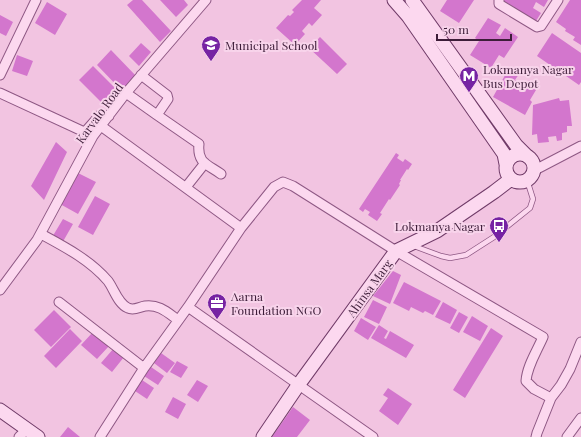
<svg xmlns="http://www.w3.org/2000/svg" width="581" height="437" viewBox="0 0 581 437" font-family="'Playfair Display',serif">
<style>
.building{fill:#d376cd}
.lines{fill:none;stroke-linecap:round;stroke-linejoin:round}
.lane-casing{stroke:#8e5884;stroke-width:6}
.street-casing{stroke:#8e5884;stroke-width:11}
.secondary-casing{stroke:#703b68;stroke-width:15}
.lane{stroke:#fcd8ef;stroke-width:4.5}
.street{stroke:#fcd8ef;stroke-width:9}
.secondary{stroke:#fcd8ef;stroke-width:13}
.labels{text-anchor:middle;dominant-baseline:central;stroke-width:4;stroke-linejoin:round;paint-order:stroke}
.poi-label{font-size:12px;fill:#3d1d39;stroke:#f8d4eb;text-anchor:start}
.street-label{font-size:12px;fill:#3d1d39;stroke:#f8d4eb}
</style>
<rect width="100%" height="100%" fill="#f2c4e1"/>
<path class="building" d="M133 0H142L171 31 160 42 127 5Z
M160 0H184L188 5 176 17Z
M302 0H321L314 8 322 15 312 26 309 23 302 31 305 34 295 45 276 28 288 15 290 16 294 12 292 10Z
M447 0H474L459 23 440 11Z
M502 0H548L544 7 536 2 533 8 541 13 536 21 525 14 523 16 513 9 514 7Z
M570 0H581V45L573 40 575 37 565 31 566 29 556 22Z
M47 2 67 14 55 35 35 23Z
M0 15 13 22 6 36 0 33Z
M488 18 501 25 496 33 500 36 505 28 518 37 504 58 499 55 491 68 470 55 479 41 475 38Z
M552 33 581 53V82L579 85 537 56Z
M320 37 347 64 337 74 309 48Z
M141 43 151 52 139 66 129 56Z
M111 50 137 77 122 91 97 65Z
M17 55 33 61 27 76 12 71Z
M93 66 119 92 105 106 79 80Z
M509 68 519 74 515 80 525 86 529 80 539 85 530 100 532 102 525 115 493 97Z
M559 98 560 101 569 100 572 126H567V132L562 133V140L557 141 556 136 548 137 549 142 538 143 537 134 532 135 533 105Z
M56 142 67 152 44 200 31 186Z
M396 153 399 155 397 158 403 162 405 159 412 164 408 170 407 169 400 180H401L399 184 400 185 390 200 389 199 380 213 382 214 377 221 368 215 370 212 365 209 363 212 359 209Z
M78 173 96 182 78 214 60 204Z
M95 196 110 204 93 235 78 227Z
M63 219 73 224 61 245 51 239Z
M393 271 401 275 390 304 373 296Z
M404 282 441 301 433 315 425 311 423 313 411 307 409 311 393 303Z
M373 300 387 307 379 324 364 317Z
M443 302 457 310 450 324 435 317Z
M54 310 71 327 51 347 34 330Z
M459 312 468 317 459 333 450 328Z
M472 316 488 326 480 341 463 332Z
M361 318 376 327 368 340 354 331Z
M379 325 388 331 384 338 386 339 390 331 414 345 406 358 371 338Z
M491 328 503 336 465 398 453 390Z
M70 329 82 341 56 368 44 356Z
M93 332 109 346 97 359 81 345Z
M114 348 124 357 112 372 101 363Z
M161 353 175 363 167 373 154 363Z
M177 361 188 367 181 378 170 372Z
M151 367 164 376 158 385 144 376Z
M142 380 154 388 147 399 135 391Z
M197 380 208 386 198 402 187 395Z
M388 388 412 404 398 425 379 411 388 398 383 395Z
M173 397 186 404 178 419 165 412Z
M293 407 310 420 297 437H272Z
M68 427 80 437H60Z"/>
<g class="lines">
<g class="lane-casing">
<path id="lane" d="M414 246 441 256 450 258 466 255 494 237 530 208 533 199 527 180"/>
</g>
<g class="street-casing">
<path id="street" d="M499 0V4L537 27 541 26 558 0
M0 75 36 0
M141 75 167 95 168 99 157 115 199 144C197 163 207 164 221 174
M0 93 93 136
M126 93 157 115
M101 126 241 228
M85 132 100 115 109 116
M533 171 581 146
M186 187 205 163
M41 234C65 247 90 260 108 281 114 289 118 304 128 308 134 311 139 307 145 306 159 304 168 313 178 320
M0 290 37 240 93 136 126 93 206 0
M59 302 144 368
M188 307 373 437
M19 437 27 429
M100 437 144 368 188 307 241 228 274 187 283 182 293 186 396 251 543 337C537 351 527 366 526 381L534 389 551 398
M536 437 537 433 551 398 561 385 570 369 581 342
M567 437 581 418"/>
</g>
<g class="secondary-casing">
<path id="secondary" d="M394 0 408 16 504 154 506 164
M412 0 516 145 528 157
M506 168a14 14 0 1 1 28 0a14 14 0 1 1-28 0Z
M0 410 38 437
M263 437 299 384 396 251 437 231 494 192 511 179"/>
</g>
<use href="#lane" class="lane"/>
<use href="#street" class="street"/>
<use href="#secondary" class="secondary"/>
</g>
<defs>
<g id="school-pin" transform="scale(1)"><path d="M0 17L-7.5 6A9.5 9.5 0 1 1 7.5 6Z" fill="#7623a3" stroke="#f8d4eb"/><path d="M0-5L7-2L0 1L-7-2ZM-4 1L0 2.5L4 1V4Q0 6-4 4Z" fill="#fff"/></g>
<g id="metro-pin" transform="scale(1)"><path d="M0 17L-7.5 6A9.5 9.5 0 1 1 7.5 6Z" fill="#7623a3" stroke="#f8d4eb"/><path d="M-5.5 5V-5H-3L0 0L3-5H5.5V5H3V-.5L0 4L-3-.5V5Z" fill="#fff"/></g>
<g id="bus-pin" transform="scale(1)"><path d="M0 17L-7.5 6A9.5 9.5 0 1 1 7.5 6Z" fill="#7623a3" stroke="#f8d4eb"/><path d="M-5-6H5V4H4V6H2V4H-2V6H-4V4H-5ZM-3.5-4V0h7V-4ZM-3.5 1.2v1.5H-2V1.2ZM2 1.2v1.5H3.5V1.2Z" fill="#fff"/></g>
<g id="office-pin" transform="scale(1)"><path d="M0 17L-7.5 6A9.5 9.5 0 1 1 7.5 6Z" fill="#7623a3" stroke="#f8d4eb"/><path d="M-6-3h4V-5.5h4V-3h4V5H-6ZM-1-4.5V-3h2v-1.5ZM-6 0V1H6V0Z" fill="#fff"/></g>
</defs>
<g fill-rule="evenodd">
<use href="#school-pin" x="211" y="45"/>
<use href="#metro-pin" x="469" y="76"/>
<use href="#bus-pin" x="499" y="226"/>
<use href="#office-pin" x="217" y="303"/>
</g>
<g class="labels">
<g class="poi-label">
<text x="225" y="45">Municipal School</text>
<text x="483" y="69">Lokmanya Nagar<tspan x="483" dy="14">Bus Depot</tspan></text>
<text x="485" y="226" text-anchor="end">Lokmanya Nagar</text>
<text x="231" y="296">Aarna<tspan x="231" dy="14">Foundation NGO</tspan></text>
</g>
<g class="street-label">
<text transform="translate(99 113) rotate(-54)">Karvalo Road</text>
<text transform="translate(369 288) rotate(-54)">Ahinsa Marg</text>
</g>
</g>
<path d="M437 34v6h74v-6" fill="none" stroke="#3d1d39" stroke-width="2"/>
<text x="443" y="34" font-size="12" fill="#3d1d39" stroke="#f8d4eb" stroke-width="3" paint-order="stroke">50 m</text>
</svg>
